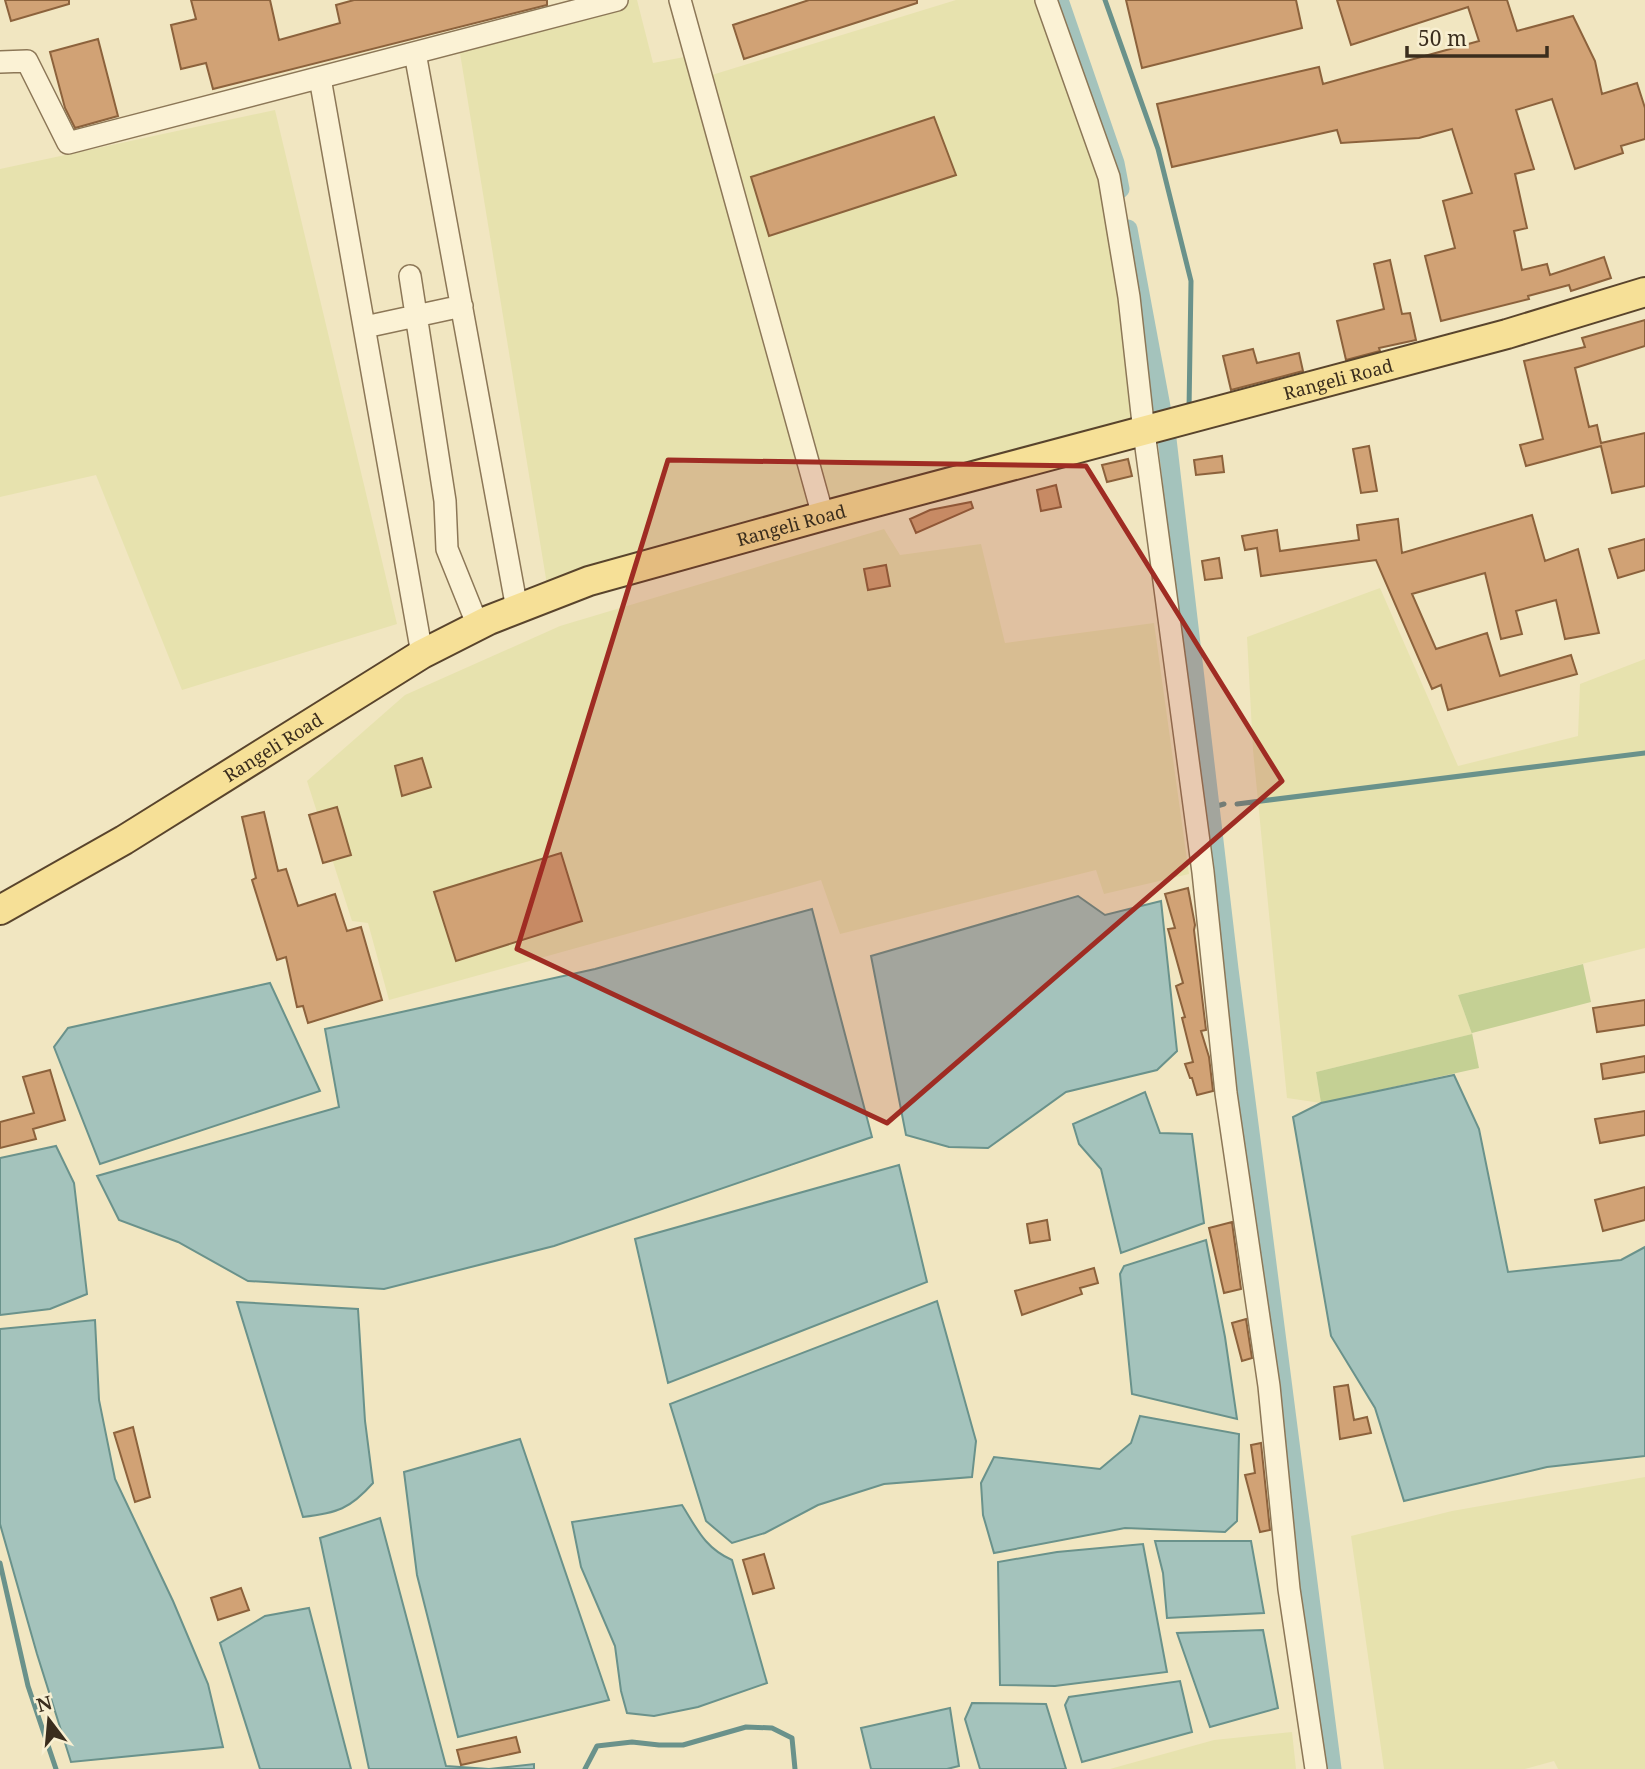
<svg xmlns="http://www.w3.org/2000/svg" width="1645" height="1769" viewBox="0 0 1645 1769" font-family="'Noto Serif',serif">
<style>
.farmland{fill:#e7e2ae}
.green{fill:#c4d094}
.water{fill:#a4c3bc;stroke:#6a928b;stroke-width:2}
.lines{fill:none;stroke-linecap:round;stroke-linejoin:round}
.stream{stroke:#6a928b;stroke-width:5}
.canal{stroke:#a4c3bc;stroke-width:19}
.building{fill:#d1a275;stroke:#8c623c;stroke-width:2}
.minor-casing{stroke:#8c7757;stroke-width:24}
.major-casing{stroke:#59442c;stroke-width:32}
.minor{stroke:#fbf2d5;stroke-width:21}
.major{stroke:#f6e097;stroke-width:28}
.marked{fill:#9f2c23;fill-opacity:0.2;stroke:#9f2c23;stroke-width:5;stroke-linejoin:round}
.labels{text-anchor:middle;dominant-baseline:central;stroke-width:5;stroke-linejoin:round;paint-order:stroke}
.street-label{font-size:18px;fill:#3a2d1d;stroke:#f8efd1}
</style>
<rect width="100%" height="100%" fill="#f1e6c1"/>
<path class="farmland" d="M629 0H637L653 63 695 55 702 78 956 0H1046L1109 177 1144 432 549 597 458 41Z
M275 110 397 624 182 690 96 475 0 497V169Z
M884 529 900 555 981 544 1005 643 1154 623 1189 874 1104 894 1096 870 840 934 821 880 389 1000 368 923 352 921 307 781 405 695 560 626Z
M1380 588 1458 766 1578 736 1580 684 1645 659V948L1458 995 1472 1034 1316 1072 1321 1103 1287 1098 1253 750 1247 637Z
M1645 1477V1769H1558L1554 1761 1525 1769H1384L1351 1536 1452 1511Z
M1292 1732 1296 1769H1110L1214 1740Z"/>
<path class="green" d="M1583 964 1591 1002 1472 1033 1479 1068 1321 1103 1316 1072 1472 1034 1458 995Z"/>
<path class="water" d="M1078 896 1105 915 1161 901 1177 1051 1157 1070 1066 1092 988 1148 949 1147 906 1135 871 956Z
M812 909 872 1137 554 1246 384 1289 248 1281 178 1242 119 1220 97 1176 339 1107 325 1029 595 969Z
M270 983 320 1091 100 1164 54 1047 68 1028Z
M1454 1075 1479 1129 1508 1272 1621 1260 1645 1247V1456L1547 1467 1404 1501 1375 1408 1331 1336 1293 1117 1321 1103Z
M1145 1092 1160 1133 1192 1134 1204 1223 1121 1253 1101 1169 1079 1144 1073 1124Z
M56 1146 74 1183 87 1294 50 1309 0 1315V1158Z
M899 1165 927 1282 668 1383 635 1239Z
M1206 1240 1225 1337 1237 1419 1132 1394 1120 1274 1124 1266Z
M937 1301 976 1441 972 1477 884 1484 818 1505 765 1533 732 1543 706 1521 670 1404Z
M237 1302 358 1309 365 1421 373 1483C350 1509 337 1513 303 1517Z
M95 1320 99 1400 115 1479 173 1601 208 1684 223 1747 71 1762 37 1654 0 1524V1329Z
M1140 1416 1239 1434 1237 1521 1225 1532 1125 1528 994 1553 983 1515 981 1483 994 1457 1100 1469 1131 1443Z
M520 1439 609 1700 458 1737 417 1575 404 1472Z
M682 1505C697 1529 705 1548 732 1560L767 1683 698 1707 654 1716 627 1713 621 1691 615 1646 581 1567 572 1522Z
M380 1518 446 1766 489 1769 534 1764V1769H369L320 1538Z
M1155 1541H1251L1264 1613 1167 1618 1163 1573Z
M1143 1544 1167 1672 1055 1686 1000 1685 998 1562 1057 1552Z
M309 1608 351 1769H260L220 1643 265 1616Z
M1263 1630 1278 1708 1210 1727 1177 1633Z
M1180 1681 1192 1732 1082 1762 1065 1705 1069 1697Z
M972 1703 1046 1704 1066 1769H980L965 1719Z
M950 1708 959 1766 947 1769H871L861 1728Z"/>
<g class="lines">
<path class="stream" d="M1105 0 1158 149 1191 281 1189 410
M1237 804 1645 753
M1210 808 1224 804
M0 1563 28 1686 56 1769
M585 1769 597 1746 632 1742 659 1745H683L746 1727 772 1728 792 1738 795 1769"/>
<path class="canal" d="M1059 0 1115 163 1120 189
M1128 229 1167 439 1229 969 1332 1769"/>
</g>
<path class="building" d="M5 0H69V4L11 21Z
M191 0H270L279 40 340 23 336 5 354 0H547V5L213 89 206 63 181 69 171 25 196 19Z
M809 0H917V3L744 59 733 25Z
M1126 0H1296L1302 28 1142 68Z
M1337 0H1507L1517 31 1573 16 1595 61 1602 94 1637 83 1645 108V139L1621 146 1623 153 1575 169 1552 99 1516 110 1534 169 1515 174 1527 228 1514 231 1522 270 1547 264 1550 275 1604 257 1611 278 1571 291 1569 285 1528 296 1529 299 1441 321 1425 256 1455 248 1443 201 1472 193 1452 129 1419 138 1341 143 1337 130 1172 167 1157 104 1319 67 1323 84 1479 41 1468 7 1351 45Z
M98 39 118 116 75 128 65 108 50 52Z
M934 117 956 175 769 236 751 177Z
M1390 260 1402 314 1410 313 1416 340 1379 348 1380 351 1346 360 1337 321 1384 309 1374 264Z
M1645 320V346L1575 368 1589 427 1597 425 1601 443 1645 433V486L1612 493 1601 446 1526 466 1520 445 1543 439 1524 361 1585 347 1582 338Z
M1253 349 1257 363 1299 353 1303 371 1231 390 1223 356Z
M1369 446 1377 491 1361 493 1353 449Z
M1222 456 1224 472 1196 475 1194 460Z
M1128 459 1132 476 1107 482 1102 465Z
M1056 485 1061 507 1041 511 1037 490Z
M971 502 973 508 916 533 910 519 930 510Z
M1532 515 1545 561 1578 549 1599 633 1565 639 1556 600 1516 611 1522 634 1501 639 1485 573 1412 594 1436 649 1487 633 1500 676 1571 655 1577 674 1448 710 1441 685 1432 689 1376 560 1261 576 1257 548 1245 550 1242 536 1277 530 1280 551 1359 540 1357 525 1398 519 1402 553Z
M1645 539V570L1618 578 1609 549Z
M1219 558 1222 578 1205 580 1202 561Z
M886 565 890 586 868 590 864 569Z
M422 758 431 787 402 796 395 766Z
M337 807 351 855 323 863 309 815Z
M264 812 278 871 286 869 298 906 335 894 347 931 361 927 382 1000 308 1023 303 1006 297 1007 286 957 277 960 252 880 256 878 242 817Z
M561 853 582 921 456 961 434 892Z
M1188 888 1195 925 1194 930 1206 1030 1201 1031 1209 1057 1213 1091 1197 1095 1192 1078H1190L1185 1064 1193 1062 1182 1018 1185 1017 1176 986 1183 983 1168 929 1175 928 1165 894Z
M1645 1000V1025L1597 1032 1593 1008Z
M1645 1056V1072L1603 1079 1601 1064Z
M50 1070 65 1120 33 1129 36 1139 0 1148V1122L34 1113 23 1077Z
M1645 1111V1135L1600 1143 1595 1119Z
M1645 1187V1220L1603 1231 1595 1200Z
M1047 1220 1050 1240 1030 1243 1027 1224Z
M1232 1222 1241 1289 1224 1293 1209 1228Z
M1094 1268 1098 1283 1080 1288 1082 1294 1022 1315 1015 1291Z
M1246 1319 1252 1358 1242 1361 1232 1323Z
M1348 1385 1354 1420 1367 1417 1371 1433 1340 1439 1334 1387Z
M133 1427 150 1497 135 1502 114 1433Z
M1261 1443 1270 1530 1260 1532 1245 1475 1255 1473 1251 1445Z
M764 1554 774 1588 753 1594 743 1560Z
M241 1588 249 1610 218 1620 211 1598Z
M516 1737 520 1752 461 1765 457 1750Z"/>
<g class="lines">
<g class="minor-casing">
<path id="minor" d="M680 0 823 516
M1046 0 1109 177 1129 297 1144 432 1203 872 1226 1093 1269 1386 1289 1589 1316 1769
M415 53 517 609
M0 62 27 61 68 143 617 0
M320 78 422 654
M410 276 445 501 447 549 478 626
M365 327 462 306"/>
</g>
<g class="major-casing">
<g id="major">
<path id="s1" d="M0 910 124 840 422 654 489 620 589 581 823 516 1507 334 1645 292"/>
</g>
</g>
<use href="#minor" class="minor"/>
<use href="#major" class="major"/>
</g>
<path class="marked" d="M668 460 1086 466 1282 781 887 1123 517 949Z"/>
<g class="labels">
<g class="street-label">
<text stroke="none"><textPath href="#s1" startOffset="1452">Rangeli Road</textPath></text>
<text stroke="none"><textPath href="#s1" startOffset="886">Rangeli Road</textPath></text>
<text stroke="none"><textPath href="#s1" startOffset="318">Rangeli Road</textPath></text>
</g>
</g>
<g transform="translate(49 1720) rotate(344)" stroke="#f8efd1" stroke-width="5" paint-order="stroke">
<path d="M0-5L12 26L0 18L-12 26Z" fill="#3a2d1d"/>
<text y="-10" font-size="19" font-weight="bold" text-anchor="middle" fill="#3a2d1d">N</text>
</g>
<path d="M1407 46v10h140v-10" fill="none" stroke="#3a2d1d" stroke-width="3.5"/>
<text x="1418" y="46" font-size="21" fill="#3a2d1d" stroke="#f8efd1" stroke-width="5" paint-order="stroke">50 m</text>
</svg>
